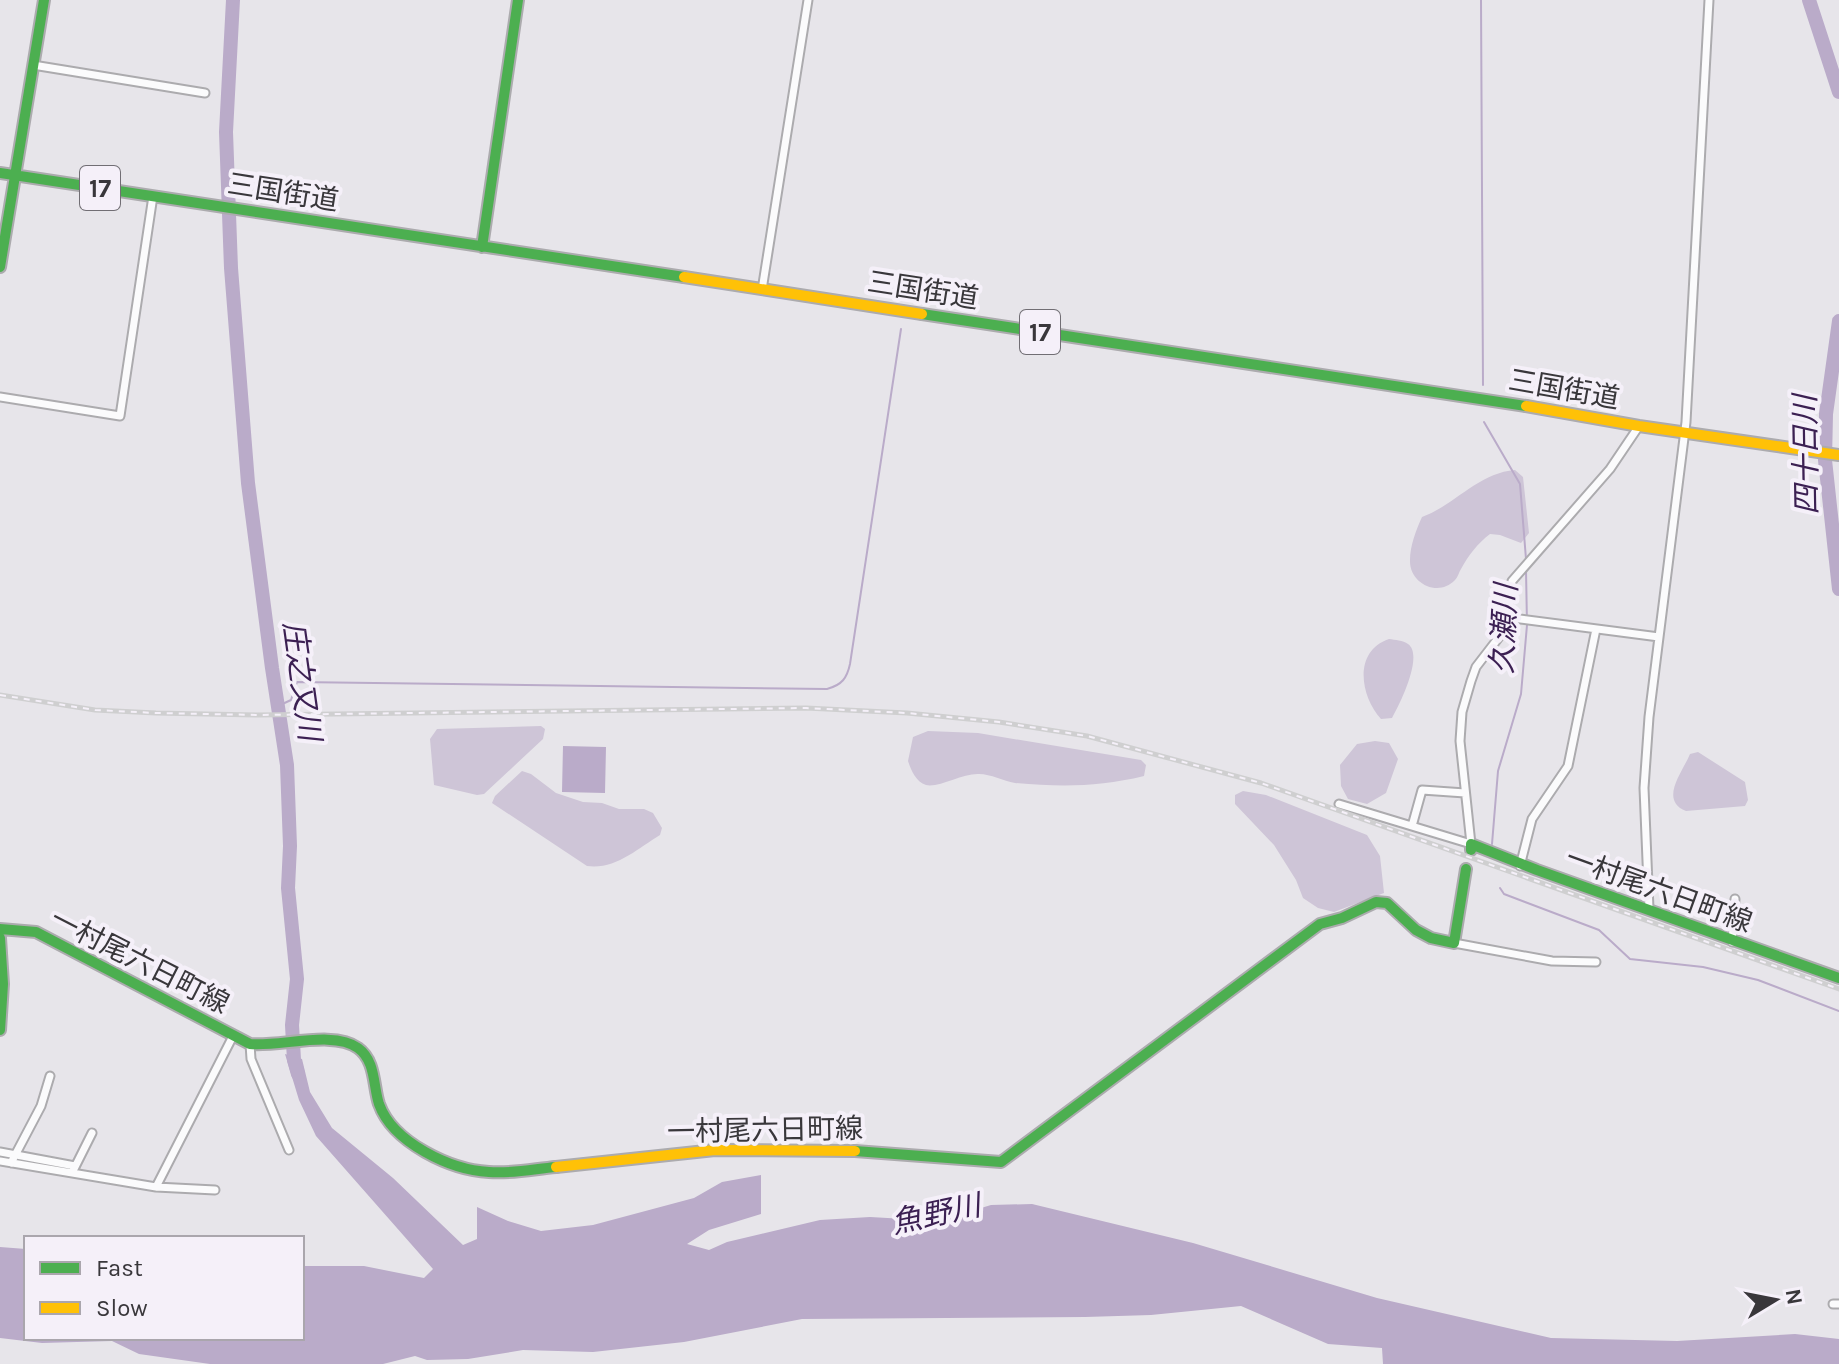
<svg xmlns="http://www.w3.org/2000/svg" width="1839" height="1364" viewBox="0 0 1839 1364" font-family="Karla,'Noto Sans JP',sans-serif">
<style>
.green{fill:#cec5d7}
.water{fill:#baabc9}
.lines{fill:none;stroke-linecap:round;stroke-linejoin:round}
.stream{stroke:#baabc9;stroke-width:2}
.river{stroke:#baabc9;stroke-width:14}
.street-casing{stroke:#acabae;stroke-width:11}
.fast-casing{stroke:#acabae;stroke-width:14}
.slow-casing{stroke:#acabae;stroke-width:14}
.street{stroke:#fbfbfc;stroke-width:7}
.fast{stroke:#4caf50;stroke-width:10}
.slow{stroke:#ffc107;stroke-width:10}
.rail-casing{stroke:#cfcfd0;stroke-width:5}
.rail{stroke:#f5f0f9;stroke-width:2;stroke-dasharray:6;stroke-linecap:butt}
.labels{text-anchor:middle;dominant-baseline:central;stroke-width:8;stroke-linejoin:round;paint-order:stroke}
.shield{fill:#f5f0f9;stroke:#716e74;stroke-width:2}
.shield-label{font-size:26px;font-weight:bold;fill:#39373b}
.street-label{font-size:28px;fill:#39373b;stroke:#f5f0f9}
.water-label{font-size:30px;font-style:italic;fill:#3c2053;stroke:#f5f0f9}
</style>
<rect width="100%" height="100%" fill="#e7e5ea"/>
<path class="green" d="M1515 470 1523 477 1529 533 1521 543 1500 535 1490 534C1478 543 1468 556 1461 569 1459 572 1458 577 1455 580 1438 598 1409 583 1410 560 1410 546 1416 530 1422 517 1455 505 1478 473 1515 470Z
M1389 639C1395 640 1403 640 1408 644 1424 655 1400 704 1392 718L1381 719C1360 696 1353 651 1389 639Z
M541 726 545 729 543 739 484 794 477 795 434 785 430 739 437 729Z
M928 731 978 733 1141 760 1146 765 1144 776C1099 787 1061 787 1015 783 1003 781 991 774 979 774 963 773 939 788 926 785 916 782 911 770 908 761L913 737Z
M1375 741 1389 743 1398 759 1386 793 1367 804 1348 799 1341 786 1340 765 1357 744Z
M1698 752 1745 782 1748 800 1745 806 1686 811C1659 800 1682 773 1690 754Z
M522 771 531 774 556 793 583 802 602 803 619 809H644L653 813 662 828 660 835C637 849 615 870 587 866L492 803 495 796Z
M1243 791 1266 795 1367 835 1380 856 1384 893 1334 912 1318 908 1303 898 1296 880 1274 845 1235 804V795Z"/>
<path class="water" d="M563 746 606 747 605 793 562 792Z
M285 1054 302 1059 310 1092 332 1128 393 1178 463 1245 477 1239V1207L508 1221 541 1231 593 1225 694 1198 722 1182 761 1175V1214L709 1230 687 1244 709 1250 727 1242 820 1220 870 1217 905 1219 925 1225 991 1205 1032 1204 1193 1243 1377 1298 1551 1338 1677 1341 1795 1334 1839 1339V1364H1383L1382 1348 1328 1344 1241 1306 1151 1315 1085 1317 802 1319 684 1342 593 1352 523 1350 468 1359 427 1360 415 1356 383 1364H210L139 1354 112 1341 42 1343 0 1338V1247L26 1249V1338H302V1266H364L424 1278 433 1269 316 1136 299 1100Z"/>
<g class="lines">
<path class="stream" d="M1481 0 1483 385
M1484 422 1520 484 1526 559
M278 706 291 700 297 682 827 689C842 685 847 678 850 664L901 329
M1492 844 1498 771 1521 694 1527 625 1526 570
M1500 888 1504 894 1599 930 1630 959 1703 967 1758 980 1839 1011"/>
<path class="river" d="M233 0 226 132 231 268 248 483 272 668 287 765 290 846 288 888 297 979 292 1025 294 1060 298 1074
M1809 0 1839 92
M1839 321 1826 414 1825 460 1839 589"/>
<g class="street-casing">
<path id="street" d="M33 65 205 93
M762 290 808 0
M0 397 120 416 153 196
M1505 617 1659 637
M1339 804 1471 844 1460 741 1462 712 1471 681 1476 667 1503 632 1512 581 1610 469 1639 426
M1412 826 1422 790 1465 793
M1520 866 1532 819 1568 766 1596 629
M1649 909 1644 788 1649 717 1686 422 1709 0
M1732 942 1735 899
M1454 943 1552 961 1596 962
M250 1044 251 1059 289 1150
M0 1152 75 1166
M0 1161 156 1187 215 1190
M11 1163 41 1106 50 1076
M73 1171 92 1133
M156 1187 233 1036
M1833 1304H1839"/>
</g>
<g class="fast-casing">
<path id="fast" d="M0 173 684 277
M482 247 518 0
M0 267 44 0
M922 314 1526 406
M1471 850V844L1537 870 1839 978
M0 929 36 932 250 1044C280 1047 334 1030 358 1048 376 1061 373 1086 379 1104 393 1143 451 1170 489 1172 511 1174 534 1169 556 1167
M0 938 3 984 0 1030
M855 1151 1001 1162 1320 924 1342 918 1376 902 1387 903 1416 930 1431 938 1454 943 1466 869"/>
</g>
<g class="slow-casing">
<path id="slow" d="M684 277 922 314
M1526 406 1639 426 1839 455
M556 1167 715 1150 855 1151"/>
</g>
<use href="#street" class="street"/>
<use href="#fast" class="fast"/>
<use href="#slow" class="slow"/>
<g class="rail-casing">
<path id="rail" d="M0 695 95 710 156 713 258 715 806 708 907 713 999 722 1087 736 1261 783 1839 989"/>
</g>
<use href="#rail" class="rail"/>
</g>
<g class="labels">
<g class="shield">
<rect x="80" y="166" width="40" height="44" rx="6"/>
<rect x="1020" y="310" width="40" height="44" rx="6"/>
</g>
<g class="shield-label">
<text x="100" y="188">17</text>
<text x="1040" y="332">17</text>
</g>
<g class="street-label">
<text transform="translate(283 192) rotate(9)">三国街道</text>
<text transform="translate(923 290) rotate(9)">三国街道</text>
<text transform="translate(1564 389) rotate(10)">三国街道</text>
<text transform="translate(1659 890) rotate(20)">一村尾六日町線</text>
<text transform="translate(140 961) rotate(27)">一村尾六日町線</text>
<text transform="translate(765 1130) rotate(-1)">一村尾六日町線</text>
</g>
<g class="water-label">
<text transform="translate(1806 455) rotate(-91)">四十日川</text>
<text transform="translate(1504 629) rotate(-87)">久瀬川</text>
<text transform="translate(302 681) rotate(82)">庄之又川</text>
<text transform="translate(936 1214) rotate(-12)">魚野川</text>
</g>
</g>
<rect x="24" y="1236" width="280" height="104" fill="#f5f0f9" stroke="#aaa6ad" stroke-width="2"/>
<rect x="40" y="1262" width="40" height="12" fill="#4caf50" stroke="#aaa6ad" stroke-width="2"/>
<text x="96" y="1276" font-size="24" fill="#39373b">Fast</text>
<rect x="40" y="1302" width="40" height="12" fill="#ffc107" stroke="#aaa6ad" stroke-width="2"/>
<text x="96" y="1316" font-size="24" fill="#39373b">Slow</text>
<g transform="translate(1775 1300) rotate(80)" stroke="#f5f0f9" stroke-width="6" paint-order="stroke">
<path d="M0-6L14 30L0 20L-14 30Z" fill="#39373b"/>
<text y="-12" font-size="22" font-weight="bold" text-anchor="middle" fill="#39373b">N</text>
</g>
</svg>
